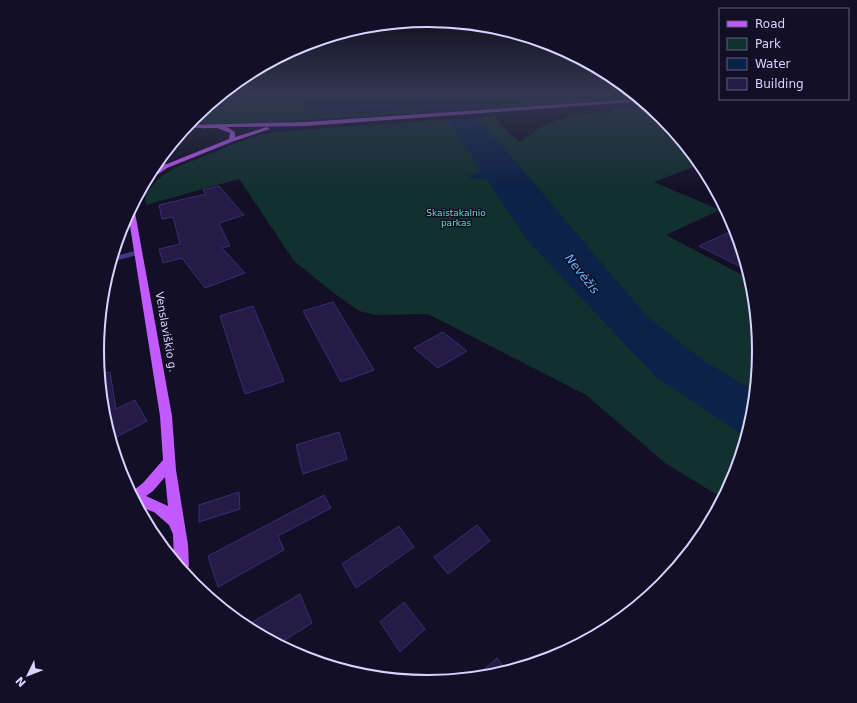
<svg xmlns="http://www.w3.org/2000/svg" width="857" height="703" viewBox="0 0 857 703" font-family="'DejaVu Sans',sans-serif">
<style>
.green{fill:#12302f}
.water{fill:#0c2248}
.pier{fill:#130f26}
.building{fill:#241b47;stroke:#3b2d73}
.lines{fill:none;stroke-linecap:round;stroke-linejoin:round}
.minor{fill:#3d3a85;fill-rule:evenodd}
.major{fill:#c25bff;fill-rule:evenodd}
.labels{text-anchor:middle;dominant-baseline:central;stroke-width:3;stroke-linejoin:round;paint-order:stroke}
.far-park-label{font-size:9px;fill:#5fe0c0;stroke:#130f26}
.street-label{font-size:11px;fill:#d9d4ff;stroke:#130f26}
.water-label{font-size:12px;font-style:italic;fill:#62b6ff;stroke:#130f26}
.rim{fill:none;stroke:#d9d4ff;stroke-width:2}
</style>
<rect width="100%" height="100%" fill="#130f26"/>
<path class="green" d="M264 93H306L305 105C337 119 387 111 422 109L431 112 262 123 206 124 191 121 208 106Z
M596 93H633L641 99 481 109 485 105 581 99 595 95Z
M649 106 663 117 701 164 654 182 720 210 666 235 752 280 754 287 760 352 754 416 735 479 724 499 665 463 586 395 428 314 376 315 359 311 335 294 294 261 239 179 146 205 145 195C150 189 155 182 161 177 172 168 187 163 200 158 225 148 249 136 276 132L495 116 506 130 520 142 541 127 572 115 614 112 611 108Z"/>
<path class="water" d="M306 93H596L595 95 581 99 485 105 482 106 476 118 503 147 646 315 704 361 756 392 754 416 747 438 655 376 528 241 487 180 466 177 482 171 448 120 428 110 422 109 335 113 313 109 301 101 302 98Z"/>
<path class="pier" d="M484 108 479 117 443 120 427 112Z"/>
<path class="building" d="M219 186 244 215 219 223 230 246 222 248 245 273 205 288 182 258 163 263 159 249 180 244 173 217 162 219 159 205 206 194 203 190Z
M736 229 749 271 699 246Z
M333 302 374 370 341 382 303 311Z
M253 306 284 381 245 394 220 316Z
M443 332 467 351 438 368 414 348Z
M110 372 116 409 135 400 147 421 113 439 103 416 99 374Z
M339 432 347 459 303 474 296 445Z
M239 492 240 509 199 522V505Z
M324 495 331 508 278 536 284 550 218 587 208 556Z
M477 525 490 541 448 574 434 557Z
M399 526 414 547 356 588 342 564Z
M300 594 312 623 277 645 244 627Z
M404 602 425 629 400 652 380 622Z
M497 658 507 672 493 677 473 679Z"/>
<g class="lines">
<path class="minor" d="M254 93H261L209 105 212 102Z
M190 122 206 126 207 127 204 129 188 124Z
M138 250H141V254L111 262 112 257Z"/>
<path class="major" d="M641 99 644 101 305 126 227 127 235 132V137L267 127 270 129 234 141 167 168 148 181 145 182 148 176 159 168 152 169 155 165 167 164 229 139 230 133 217 128H185L187 125 305 122Z
M133 205 134 207 172 416 176 470 188 545 189 566 184 574 174 562 173 534 169 525 154 512 137 506 130 493 143 483 163 460 160 416 128 213ZM165 477 168 506 146 496 153 491Z"/>
</g>
<linearGradient id="sky" x2="0" y2="1"><stop stop-color="#0a0815"/><stop offset="0.49" stop-color="#333752"/><stop offset="1" stop-color="#333752" stop-opacity="0"/></linearGradient>
<rect width="857" height="191" fill="url(#sky)"/>
<g class="labels">
<g class="far-park-label">
<text x="456" y="213">Skaistakalnio<tspan x="456" dy="10">parkas</tspan></text>
</g>
<g class="street-label">
<text transform="translate(166 332) rotate(80)">Venslaviškio g.</text>
</g>
<g class="water-label">
<text transform="translate(582 274) rotate(52)">Nevėžis</text>
</g>
</g>
<path d="M0 0H857V703H0ZM104 351a324 324 0 1 1 648 0a324 324 0 1 1-648 0Z" fill="#130f26" fill-rule="evenodd"/>
<path class="rim" d="M104 351a324 324 0 1 1 648 0a324 324 0 1 1-648 0Z"/>
<rect x="719" y="8" width="130" height="92" fill="#130f26" stroke="#625e7d"/>
<rect x="727" y="21" width="20" height="6" fill="#c25bff" stroke="#625e7d"/>
<text x="755" y="28" font-size="12" fill="#d9d4ff">Road</text>
<rect x="727" y="38" width="20" height="12" fill="#12302f" stroke="#625e7d"/>
<text x="755" y="48" font-size="12" fill="#d9d4ff">Park</text>
<rect x="727" y="58" width="20" height="12" fill="#0c2248" stroke="#625e7d"/>
<text x="755" y="68" font-size="12" fill="#d9d4ff">Water</text>
<rect x="727" y="78" width="20" height="12" fill="#241b47" stroke="#625e7d"/>
<text x="755" y="88" font-size="12" fill="#d9d4ff">Building</text>
<g transform="translate(28 675) rotate(227)" stroke="#130f26" stroke-width="3" paint-order="stroke">
<path d="M0-3L7 15L0 10L-7 15Z" fill="#d9d4ff"/>
<text y="-6" font-size="11" font-weight="bold" text-anchor="middle" fill="#d9d4ff">N</text>
</g>
</svg>
